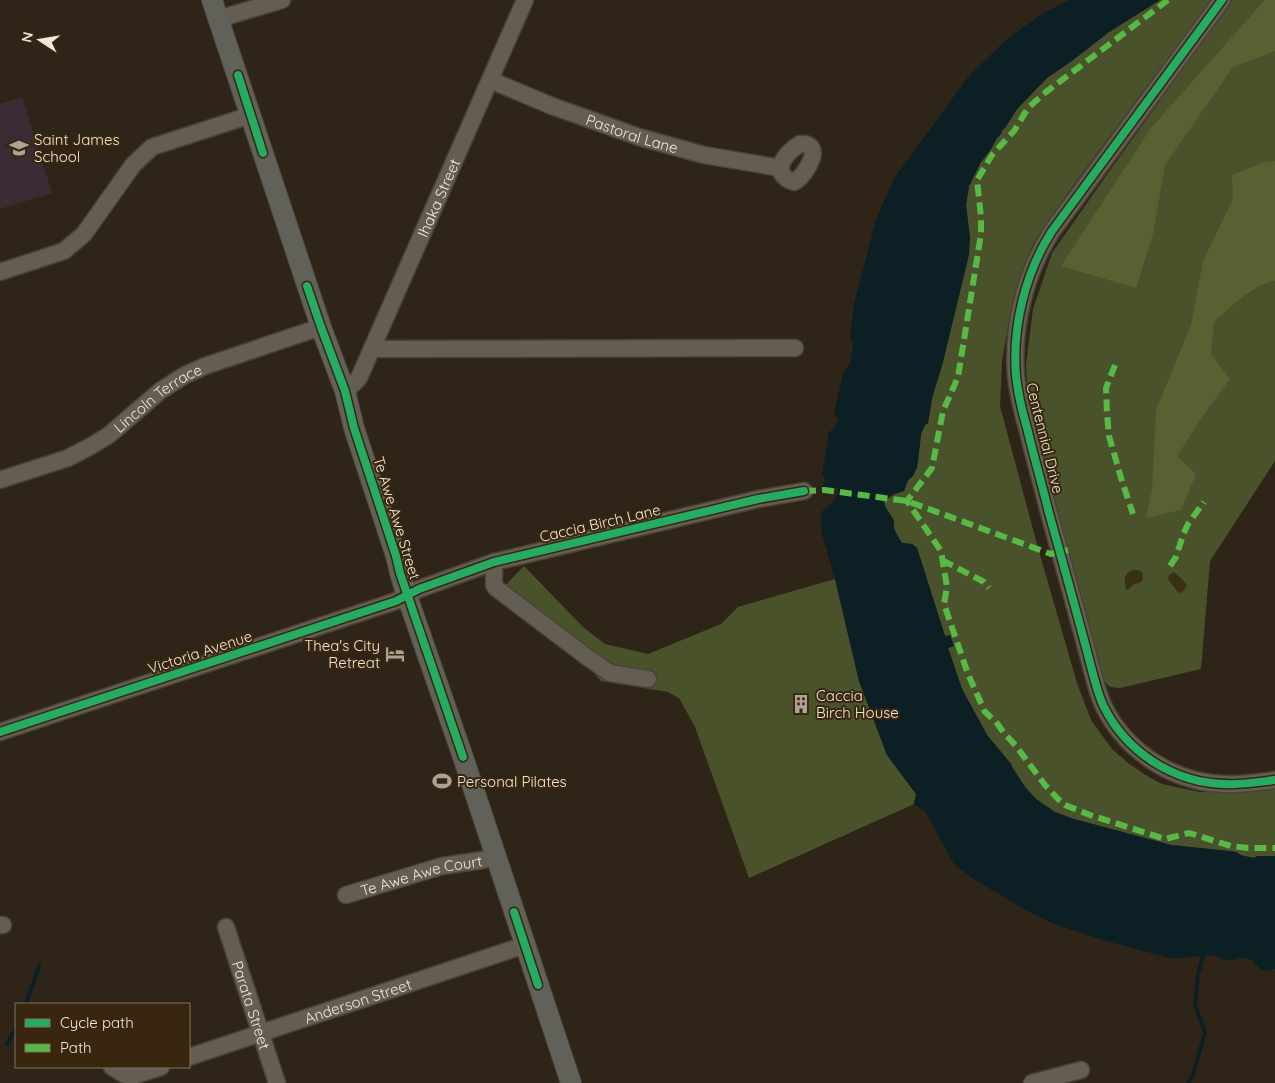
<svg xmlns="http://www.w3.org/2000/svg" width="1275" height="1083" viewBox="0 0 1275 1083" font-family="Quicksand,sans-serif">
<style>
.education{fill:#392c35}
.green{fill:#4a522b}
.forest{fill:#576132}
.sand{fill:#383012}
.water{fill:#0c1f24}
.lines{fill:none;stroke-linecap:round;stroke-linejoin:round}
.stream{stroke:#0c1f24;stroke-width:4}
.minor-casing{stroke:#4a4238;stroke-width:19}
.major-casing{stroke:#4a4238;stroke-width:22}
.minor{stroke:#645d54;stroke-width:16}
.major{stroke:#616159;stroke-width:20}
.quiet{stroke:#58b947;stroke-width:6;stroke-dasharray:12 6;stroke-linecap:butt}
.cycleway-casing{stroke:#38270e;stroke-width:11}
.cycleway{stroke:#26ab63;stroke-width:8}
.labels{text-anchor:middle;dominant-baseline:central;stroke-width:4;stroke-linejoin:round;paint-order:stroke}
.street-label{font-size:15px;fill:#f1e6d8;stroke:#38270e}
.poi-label{font-size:15px;fill:#f1e6d8;stroke:#38270e;text-anchor:start}
</style>
<rect width="100%" height="100%" fill="#2e2518"/>
<path class="education" d="M22 97 52 193 0 209V104Z"/>
<path class="green" d="M1160 0H1211L1067 194 1034 242 1024 266 1013 300 1002 361 1000 406 1038 548 1077 683 1091 720 1112 749 1128 763 1147 776 1162 784 1199 792H1231L1275 789V856L1273 857C1261 858 1247 860 1236 852L1171 845 1074 819 1054 812 1036 799 1025 787 1012 767 1011 764 987 735 962 689 948 648 953 646 945 636 917 548 912 544 902 543 894 529 892 517 888 513 885 506 884 501 895 494 904 491 908 480 913 476 918 462 921 434 925 425 928 423 932 398 943 362 957 300 965 270 970 238 966 205 969 186 981 162 991 149 997 138 1001 134 1002 130 1005 128 1017 109 1047 78 1073 60 1109 32Z
M1232 0H1275V461L1210 561 1201 669 1120 688 1110 687 1103 680 1029 413 1026 365 1033 309 1052 253 1108 173Z
M524 566 584 628 605 644 648 654 721 624 738 607 835 579 859 681 887 755 916 794 914 804 749 878 695 727 679 698 668 692 601 681 581 659 495 596Z"/>
<path class="forest" d="M1265 0H1275V51L1233 67 1165 165 1153 234 1136 288 1061 266 1151 128Z
M1275 161V281C1256 282 1228 310 1214 322L1211 354 1230 379 1207 410 1177 456 1196 474 1181 510 1146 518 1152 490 1156 410 1191 325 1203 261 1233 199 1232 175 1264 162Z"/>
<path class="sand" d="M1134 570H1139L1142 572C1145 585 1140 581 1133 585 1131 586 1130 588 1128 590L1126 589C1124 580 1124 572 1134 570Z
M1174 572C1177 574 1186 583 1187 585L1182 593 1178 592 1168 579 1169 575Z"/>
<path class="water" d="M1070 0H1160L1109 32 1073 60 1047 78 1017 109 1005 128 1002 130 1001 134 997 138 991 149 981 162 969 186 966 205 970 238 969 255 943 362 932 398 928 423 925 425 921 434 917 468 913 476 908 480 904 491 894 494 884 500C885 510 890 512 893 519 896 525 893 522 894 528 895 533 899 538 902 543L912 544 917 548 945 636 950 635 954 646 948 648 962 689 987 735 1011 764 1012 767 1025 787 1036 799 1055 812 1074 819 1171 845 1230 851 1236 852 1240 855 1254 858 1257 856H1275V969L1263 971 1250 959 1241 958 1230 961 1212 955 1173 959 1103 940 1054 924 1022 908 972 878 954 864 925 811 914 804 916 794 887 755 859 681 835 579 821 530V513C829 502 838 503 838 488L822 487 826 480 822 475 829 432 831 431 839 421 834 413 843 374 850 363 853 345 850 335 854 304 876 220 893 180 968 77 1008 38 1045 12Z"/>
<g class="lines">
<path class="stream" d="M26 1004 39 966
M7 1044 16 1028
M1188 1083 1192 1077 1205 1033 1195 1004 1198 974 1203 956"/>
<g class="minor-casing">
<g id="minor">
<path d="M1222 0 1052 231C1025 273 1012 327 1016 376 1018 394 1022 411 1027 428 1034 457 1042 485 1049 513 1064 567 1079 620 1093 674 1096 685 1099 697 1104 707 1127 753 1175 783 1225 784 1242 785 1259 782 1275 780"/>
<path d="M218 19 282 0"/>
<path id="s1" d="M490 80 552 106 639 137 704 155 781 168"/>
<path d="M800 144C826 142 806 176 794 182 768 174 786 152 800 144Z"/>
<path d="M0 272 64 251 84 234 133 165 152 147 251 115"/>
<path d="M372 349 795 348"/>
<path id="s2" d="M345 391 353 384 359 378 525 0"/>
<path id="s3" d="M0 480 68 458 91 446 109 435 160 391 185 375 205 366 321 327"/>
<path d="M494 562V585L496 588 587 657 610 673 648 679"/>
<path d="M0 732 396 601 419 589 494 562 758 499 804 491"/>
<path id="s4" d="M346 895 442 866 483 860 496 857"/>
<path d="M0 925H3"/>
<path id="s5" d="M226 927 277 1083"/>
<path id="s6" d="M189 1057 525 945"/>
<path d="M112 1067 127 1076 136 1075 161 1067"/>
<path d="M1032 1083 1081 1070"/>
</g>
</g>
<g class="major-casing">
<path id="major" d="M212 0 321 327 345 391 354 428 396 556 400 573 407 596 463 757 571 1083"/>
</g>
<use href="#minor" class="minor"/>
<use href="#major" class="major"/>
<path class="quiet" d="M1168 0 1046 92 1028 108 1014 131 992 155 977 180 981 217V234L958 377 943 411 932 468 907 501 941 551 947 587 944 604 968 674 985 712 996 722 1004 733 1016 746 1045 785 1058 799 1065 805 1090 815 1165 839 1189 833 1231 846 1248 848H1275
M1115 365 1106 388 1107 414 1109 436 1122 481 1133 514
M804 491 824 490 907 501 1051 554 1068 550
M942 560 984 582 989 588
M1170 566 1176 557 1183 535 1188 524 1204 502"/>
<g class="cycleway-casing">
<path id="cycleway" d="M1222 0 1052 231C1025 273 1012 327 1016 376 1018 394 1022 411 1027 428 1034 457 1042 485 1049 513 1064 567 1079 620 1093 674 1096 685 1099 697 1104 707 1127 753 1175 783 1225 784 1242 785 1259 782 1275 780
M238 75 263 153
M307 286 321 327 345 391 354 428 396 556 400 573 463 757
M0 732 396 601 419 589 494 562 758 499 804 491
M514 912 538 985"/>
</g>
<use href="#cycleway" class="cycleway"/>
</g>
<defs>
<g id="school-bare" transform="scale(1.5)"><path d="M0-5L7-2L0 1L-7-2ZM-4 1L0 2.5L4 1V4Q0 6-4 4Z" fill="#ada295" stroke="#38270e" stroke-width="2.5" paint-order="stroke"/></g>
<g id="hotel-bare" transform="scale(1.5)"><path d="M-6-4.5h1.5V1H6V5H4.5V3h-9V5H-6ZM-4 0a1.8 1.8 0 1 1 3.6 0ZM.5 0V-2.5h3Q6-2.5 6 0Z" fill="#ada295" stroke="#38270e" stroke-width="2.5" paint-order="stroke"/></g>
<g id="building-bare" transform="scale(1.5)"><path d="M-4-6H4V6H1V3H-1V6H-4ZM-2.5-4.3h1.7v1.8h-1.7ZM.8-4.3h1.7v1.8H.8ZM-2.5-1h1.7V.8h-1.7ZM.8-1h1.7V.8H.8Z" fill="#ada295" stroke="#38270e" stroke-width="2.5" paint-order="stroke"/></g>
<g id="stadium-bare" transform="scale(1.5)"><path d="M0-5a6.5 5 0 1 0 0 10a6.5 5 0 1 0 0-10ZM-3.5-1.8h7v3.6h-7Z" fill="#ada295" stroke="#38270e" stroke-width="2.5" paint-order="stroke"/></g>
</defs>
<g fill-rule="evenodd">
<use href="#school-bare" x="19" y="148"/>
<use href="#hotel-bare" x="395" y="654"/>
<use href="#building-bare" x="801" y="704"/>
<use href="#stadium-bare" x="442" y="781"/>
</g>
<g class="labels">
<g class="street-label">
<text stroke="none"><textPath href="#s1" startOffset="152">Pastoral Lane</textPath></text>
<text stroke="none"><textPath href="#s2" startOffset="216">Ihaka Street</textPath></text>
<text stroke="none"><textPath href="#s3" startOffset="180">Lincoln Terrace</textPath></text>
<text transform="translate(1045 438) rotate(76)">Centennial Drive</text>
<text transform="translate(397 518) rotate(73)">Te Awe Awe Street</text>
<text transform="translate(600 523) rotate(-13)">Caccia Birch Lane</text>
<text transform="translate(200 652) rotate(-18)">Victoria Avenue</text>
<text stroke="none"><textPath href="#s4" startOffset="78">Te Awe Awe Court</textPath></text>
<text stroke="none"><textPath href="#s6" startOffset="178">Anderson Street</textPath></text>
<text stroke="none"><textPath href="#s5" startOffset="82">Parata Street</textPath></text>
</g>
<g class="poi-label">
<text x="34" y="139">Saint James<tspan x="34" dy="17">School</tspan></text>
<text x="380" y="645" text-anchor="end">Thea's City<tspan x="380" dy="17">Retreat</tspan></text>
<text x="816" y="695">Caccia<tspan x="816" dy="17">Birch House</tspan></text>
<text x="457" y="781">Personal Pilates</text>
</g>
</g>
<rect x="15" y="1003" width="175" height="65" fill="#38270e" stroke="#82735f"/>
<rect x="25" y="1019" width="25" height="8" fill="#26ab63" stroke="#82735f"/>
<text x="60" y="1028" font-size="15" fill="#f1e6d8">Cycle path</text>
<rect x="25" y="1044" width="25" height="8" fill="#58b947" stroke="#82735f"/>
<text x="60" y="1053" font-size="15" fill="#f1e6d8">Path</text>
<g transform="translate(40 40) rotate(282)" stroke="#38270e" stroke-width="4" paint-order="stroke">
<path d="M0-4L9 19L0 12L-9 19Z" fill="#f1e6d8"/>
<text y="-8" font-size="14" font-weight="bold" text-anchor="middle" fill="#f1e6d8">N</text>
</g>
</svg>
